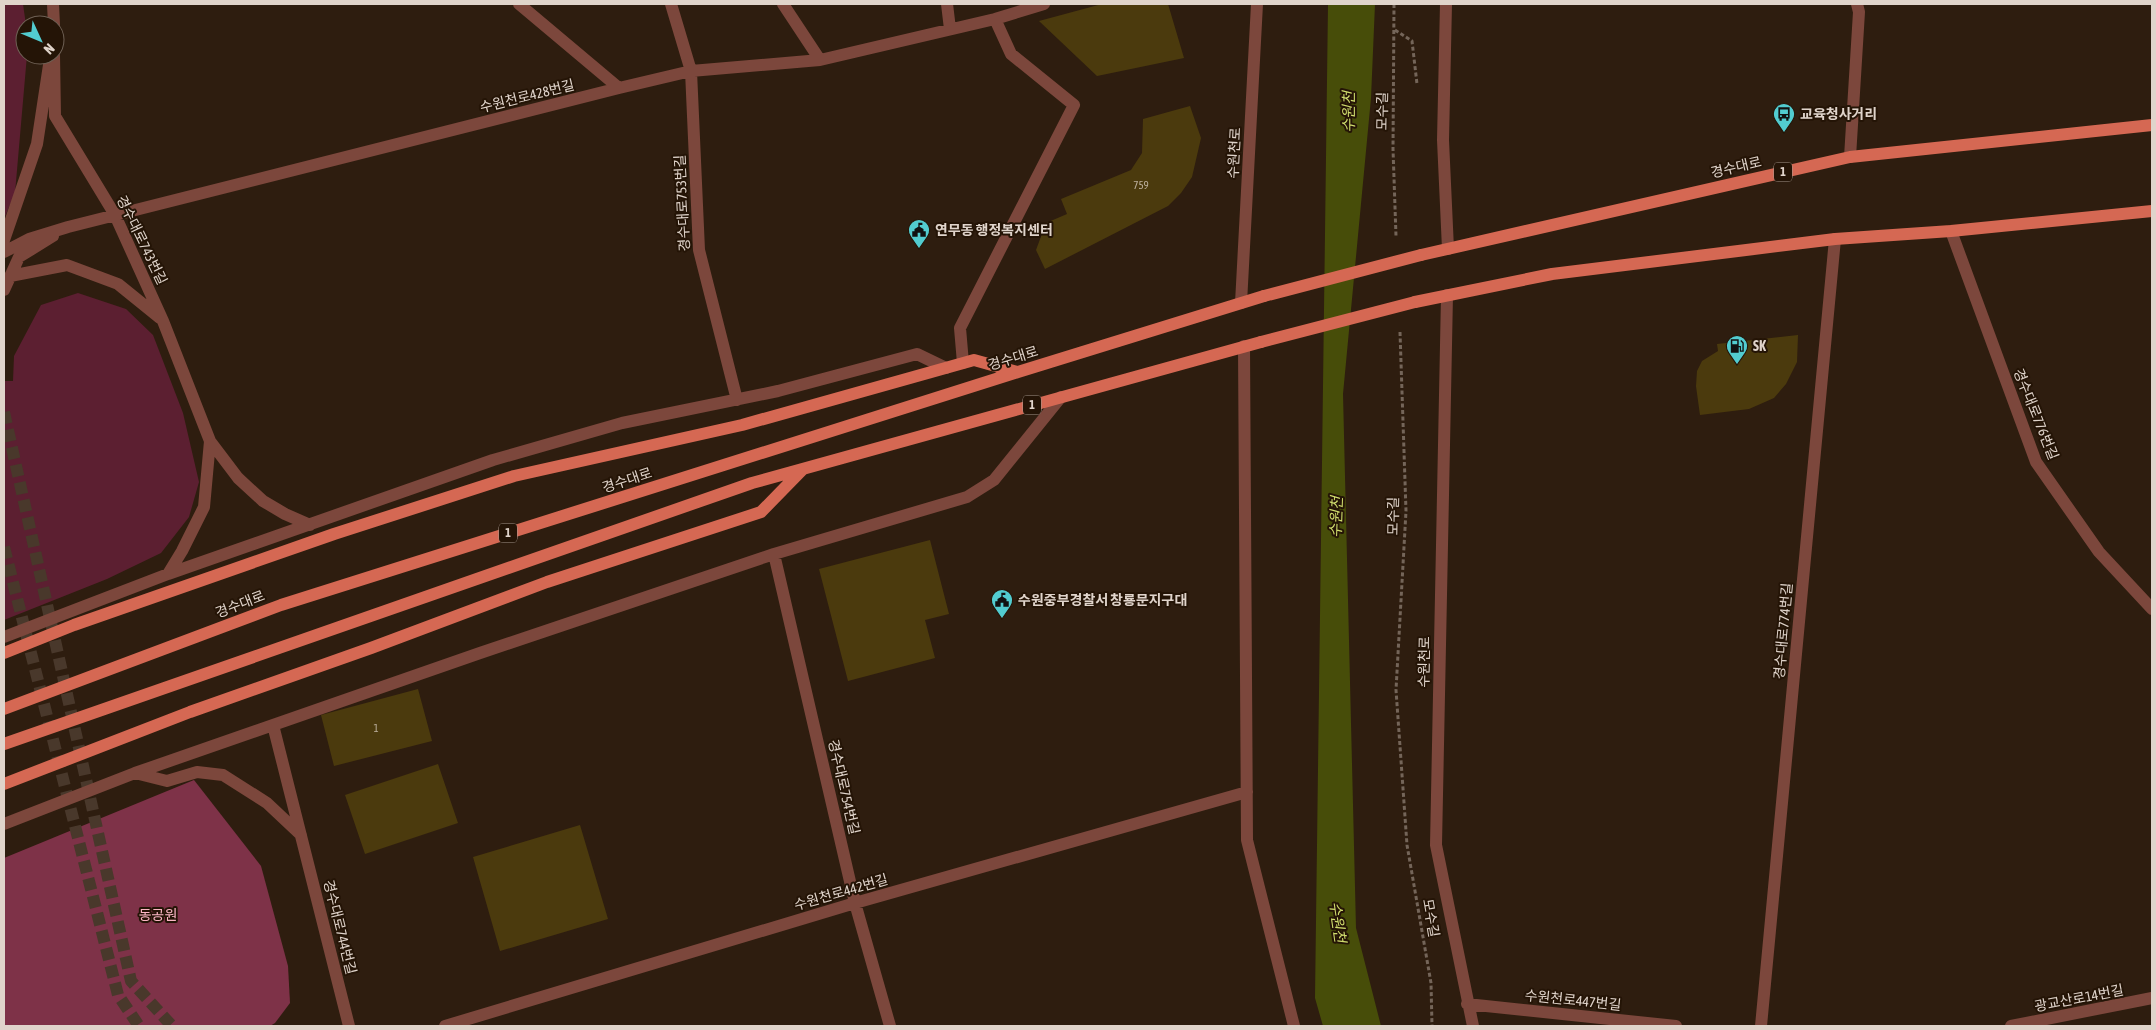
<svg xmlns="http://www.w3.org/2000/svg" width="2156" height="1030" viewBox="0 0 2156 1030" font-family="'Asap Condensed','Noto Sans KR',sans-serif">
<style>
.green{fill:#5c1f31}
.forest{fill:#7e3248}
.water{fill:#474d09}
.building{fill:#4b3a0d}
.lines{fill:none;stroke-linecap:round;stroke-linejoin:round}
.minor-tunnel{stroke:#49382b;stroke-width:12;stroke-dasharray:12 6;stroke-linecap:butt}
.path{stroke:#746559;stroke-width:3;stroke-dasharray:4 2.5;stroke-linecap:butt}
.minor{stroke:#7c473c;stroke-width:12}
.major{stroke:#d56853;stroke-width:12}
.major-bridge{stroke:#d56853;stroke-width:12}
.labels{text-anchor:middle;dominant-baseline:central;stroke-width:4;stroke-linejoin:round;paint-order:stroke}
.number-label{font-size:11px;fill:#bbae9c}
.shield{fill:#241406;stroke:#a89a90;stroke-width:1}
.shield-label{font-size:12px;font-weight:bold;fill:#e0d4cb}
.street-label{font-size:14px;fill:#e0d4cb;stroke:#241406}
.poi-label{font-size:14px;font-weight:bold;fill:#e0d4cb;stroke:#241406;text-anchor:start}
.park-label{font-size:14px;fill:#fcb7c6;stroke:#241406}
.water-label{font-size:15px;font-style:italic;fill:#d1de6e;stroke:#241406}
</style>
<rect width="100%" height="100%" fill="#2e1d0f"/>
<path class="green" d="M4 4H23L26 25 25 55H27L15 193 4 219Z
M78 293 126 309 153 335 183 413 199 482 189 517 161 553 107 579 4 620V381H13L14 356 41 305Z"/>
<path class="forest" d="M194 780 261 866 288 966 290 1003 275 1023 270 1026H4V858Z"/>
<path class="water" d="M1328 4H1375L1371 98 1343 394 1356 928 1381 1026H1323L1315 998Z"/>
<path class="building" d="M1102 4H1168L1184 58 1097 76 1039 21Z
M1190 106 1201 138 1192 177 1181 193 1168 206 1045 269 1036 250 1046 223 1067 214 1061 199 1131 170 1142 153 1143 119Z
M1798 335 1797 362 1786 384 1774 398 1749 409 1700 415 1696 386 1697 371 1702 361 1718 351 1717 344Z
M930 540 949 614 925 620 935 658 848 681 819 569Z
M418 689 432 741 334 766 321 715Z
M438 764 458 823 365 854 345 795Z
M580 825 608 919 500 951 473 857Z"/>
<g class="lines">
<path class="minor-tunnel" d="M4 412 131 981 172 1026
M4 547 118 995 139 1026"/>
<path class="path" d="M1394 4 1393 149 1396 236
M1395 30 1412 41 1417 84
M1400 332 1406 511 1396 690 1407 845 1431 983 1432 1026"/>
<path class="minor" d="M53 4 54 25
M519 4 619 88
M671 4 691 71 699 250 737 400
M783 4 820 60
M947 4 950 29
M1446 4 1443 140 1448 249
M54 55 55 116 115 215 163 321 210 441 238 478 263 501 285 514 310 525
M1850 157 1859 12 1857 4
M1951 231 2036 462 2099 552 2152 609
M4 240 37 144 49 65
M4 252 29 239 68 227 619 88 691 71 820 60 995 19 1044 4
M10 276 67 265 118 284 160 318
M4 290 19 257 53 236
M1447 295 1436 845 1473 1026
M1241 303 1257 4
M1244 346 1247 840 1294 1026
M963 363 960 328 1074 105 1011 54 995 19
M774 554 855 903 890 1026
M168 574 182 551 204 507 210 441
M4 637 168 574 493 460 622 423 778 391 917 354 946 368
M273 725 349 1026
M135 773 167 781 197 772 223 775 267 803 301 835
M4 824 135 773 480 653 774 554 967 497 994 480 1061 397
M1467 1004 1676 1026
M445 1026 855 903 1247 792
M1761 1026 1835 239
M2011 1026 2152 998"/>
<path class="major" d="M1421 255 1850 157 2152 125
M1415 302 1552 274 1835 239 1951 231 2152 211
M4 653 74 625 334 534 514 476 742 425 974 360 1017 372
M4 709 281 605 1018 372 1264 296
M4 744 752 483 1261 342
M4 784 190 712 371 648 547 582 761 512 803 469"/>
<path class="major-bridge" d="M1264 296 1421 255
M1261 342 1415 302"/>
</g>
<defs>
<g id="bus-pin" transform="scale(1.125)"><path d="M0 17L-7.5 6A9.5 9.5 0 1 1 7.5 6Z" fill="#52ccd0" stroke="#241406"/><path d="M-5-6H5V4H4V6H2V4H-2V6H-4V4H-5ZM-3.5-4V0h7V-4ZM-3.5 1.2v1.5H-2V1.2ZM2 1.2v1.5H3.5V1.2Z" fill="#111"/></g>
<g id="civic-pin" transform="scale(1.125)"><path d="M0 17L-7.5 6A9.5 9.5 0 1 1 7.5 6Z" fill="#52ccd0" stroke="#241406"/><path d="M-.6-6.5H3V-4.5H.6V-3L4-1V1h2V6H-6V1h2V-1L-.6-3ZM-1.2 2.5V6h2.4V2.5Z" fill="#111"/></g>
<g id="fuel-pin" transform="scale(1.125)"><path d="M0 17L-7.5 6A9.5 9.5 0 1 1 7.5 6Z" fill="#52ccd0" stroke="#241406"/><path d="M-5.5-6h7V0h2V4h1.3V-2.5L3-4.5l.8-.8L6-3V5H2.5V1h-1V6h-7ZM-4.2-4.7v3.2H.2V-4.7Z" fill="#111"/></g>
</defs>
<g fill-rule="evenodd">
<use href="#bus-pin" x="1784" y="114"/>
<use href="#civic-pin" x="919" y="230"/>
<use href="#fuel-pin" x="1737" y="346"/>
<use href="#civic-pin" x="1002" y="600"/>
</g>
<g class="labels">
<g class="number-label">
<text x="1141" y="185">759</text>
<text x="376" y="728">1</text>
</g>
<g class="shield">
<rect x="1774" y="162.5" width="18" height="19" rx="4"/>
<rect x="1023" y="395.5" width="18" height="19" rx="4"/>
<rect x="499" y="523.5" width="18" height="19" rx="4"/>
</g>
<g class="shield-label">
<text x="1783" y="172">1</text>
<text x="1032" y="405">1</text>
<text x="508" y="533">1</text>
</g>
<g class="street-label">
<text transform="translate(527 96) rotate(-14)">수원천로428번길</text>
<text transform="translate(1382 111) rotate(-89)">모수길</text>
<text transform="translate(1234 153) rotate(-87)">수원천로</text>
<text transform="translate(1736 167) rotate(-13)">경수대로</text>
<text transform="translate(682 203) rotate(-93)">경수대로753번길</text>
<text transform="translate(142 240) rotate(64)">경수대로743번길</text>
<text transform="translate(1013 358) rotate(-17)">경수대로</text>
<text transform="translate(2036 414) rotate(68)">경수대로776번길</text>
<text transform="translate(627 480) rotate(-18)">경수대로</text>
<text transform="translate(1393 516) rotate(-89)">모수길</text>
<text transform="translate(240 604) rotate(-21)">경수대로</text>
<text transform="translate(1783 631) rotate(-85)">경수대로774번길</text>
<text transform="translate(1424 662) rotate(-89)">수원천로</text>
<text transform="translate(844 787) rotate(77)">경수대로754번길</text>
<text transform="translate(841 892) rotate(-16)">수원천로442번길</text>
<text transform="translate(1431 918) rotate(80)">모수길</text>
<text transform="translate(340 927) rotate(76)">경수대로744번길</text>
<text transform="translate(2079 998) rotate(-11)">광교산로14번길</text>
<text transform="translate(1573 1000) rotate(6)">수원천로447번길</text>
</g>
<g class="poi-label">
<text x="1800" y="114">교육청사거리</text>
<text x="935" y="230">연무동 행정복지센터</text>
<text x="1753" y="346">SK</text>
<text x="1018" y="600">수원중부경찰서 창룡문지구대</text>
</g>
<g class="park-label">
<text x="158" y="915">동공원</text>
</g>
<g class="water-label">
<text transform="translate(1348 112) rotate(-90)">수원천</text>
<text transform="translate(1336 517) rotate(-88)">수원천</text>
<text transform="translate(1338 922) rotate(82)">수원천</text>
</g>
</g>
<rect width="2156" height="1030" fill="none" stroke="#e0d4cb" stroke-width="10"/>
<g transform="translate(40 40) rotate(134)"><circle r="24" fill="#241406" stroke="#6f6155"/>
<path d="M0-4L9 19L0 12L-9 19Z" fill="#52ccd0"/>
<text y="-8" font-size="14" font-weight="bold" text-anchor="middle" fill="#e0d4cb">N</text>
</g>
</svg>
